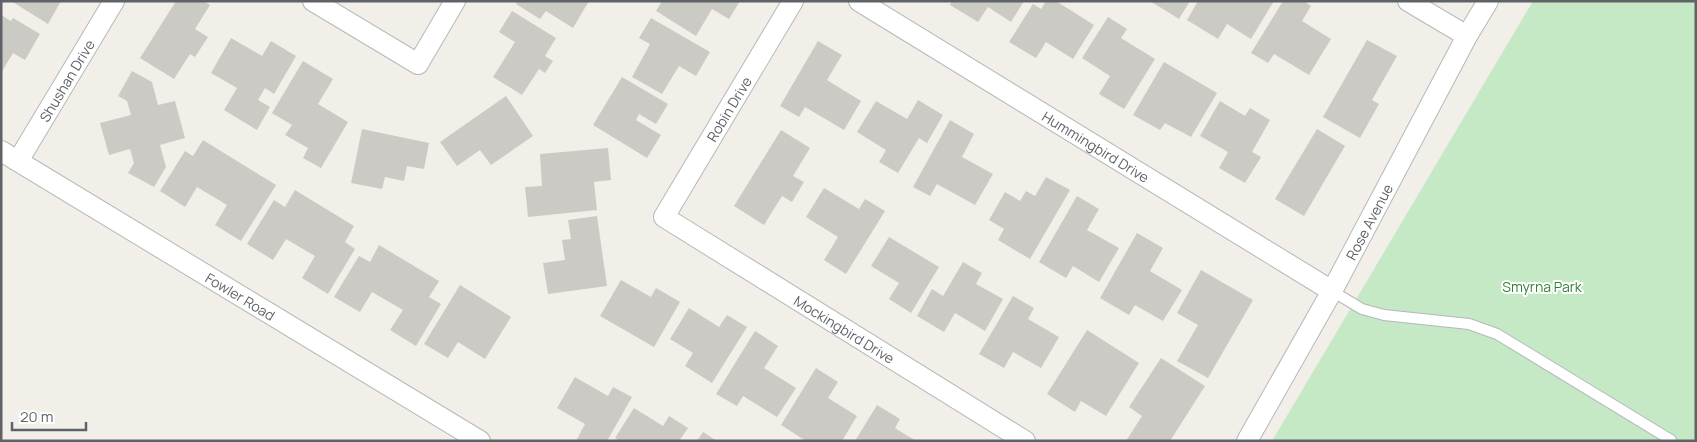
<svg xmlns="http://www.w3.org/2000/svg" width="1697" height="442" viewBox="0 0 1697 442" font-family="Manrope,sans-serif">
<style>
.green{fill:#c5e8c5}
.building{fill:#cccac5}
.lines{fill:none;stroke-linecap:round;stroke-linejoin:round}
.lane-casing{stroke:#b5b8bc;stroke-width:12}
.street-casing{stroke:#b5b8bc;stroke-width:22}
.lane{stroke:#fff;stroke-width:10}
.street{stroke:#fff;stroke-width:20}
.labels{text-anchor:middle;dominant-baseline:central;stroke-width:4;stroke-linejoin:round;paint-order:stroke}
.street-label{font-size:14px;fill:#5f6368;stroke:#fff}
.park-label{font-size:14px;fill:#348238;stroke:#fff}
</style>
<rect width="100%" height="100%" fill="#f1efe8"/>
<path class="green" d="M1533 1H1696V441H1272Z"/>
<path class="building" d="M11 1H61L48 24Z
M176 1H203L210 5 195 29 208 37 195 57 190 54 174 79 140 58Z
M518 1H589L573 28 546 11 540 19 516 4Z
M662 1H740L729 19 712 9 696 36 656 11Z
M952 1H1024L1011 22 988 7 978 22 950 5Z
M1046 1H1056L1094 25 1073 59 1046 42 1036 58 1009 42 1033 4 1041 9Z
M1150 1H1190L1179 19Z
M1198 1H1274L1251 39 1227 24 1218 39 1187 20Z
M1283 1H1304L1311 6 1302 21 1331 39 1309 75 1274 54 1268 63 1251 53Z
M512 11 556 38 545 56 553 61 545 73 539 69 522 95 493 77 515 42 499 32Z
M1 15 11 21 13 18 40 34 25 60 13 53 1 73Z
M1108 17 1127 29 1121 38 1155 59 1124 109 1099 94 1110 76 1082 58Z
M651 18 710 52 696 76 679 66 662 94 632 77 650 44 639 38Z
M231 38 262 56 271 41 296 56 274 94 265 88 258 100 270 107 257 130 224 110 237 88 211 73Z
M1367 40 1397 56 1372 100 1379 104 1360 138 1323 117Z
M818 41 842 55 827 80 861 101 844 130 805 107 799 117 780 106Z
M303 61 333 79 318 104 348 122 321 168 303 158 308 148 285 135 292 125 272 113Z
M1164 62 1217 93 1191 137 1165 123 1160 130 1133 115Z
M132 71 152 82 158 105 175 101 185 138 160 145 166 167 154 187 128 173 134 163 130 149 109 155 100 123 131 115 127 101 118 96Z
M622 77 668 104 656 124 639 114 636 120 661 135 647 158 593 125Z
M506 96 533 136 491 165 480 150 457 166 440 142Z
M918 100 943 115 927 143 919 138 898 173 879 162 886 150 857 132 876 101 907 119Z
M1220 101 1245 116 1250 108 1270 120 1252 152 1261 157 1245 183 1219 168 1228 152 1200 136Z
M950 120 974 134 962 157 993 174 975 205 937 184 930 196 913 187Z
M362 129 429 143 424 169 407 166 404 181 385 177 382 189 351 183Z
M1317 129 1345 146 1304 216 1275 199Z
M781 130 810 148 793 176 804 182 792 202 782 196 764 225 734 206Z
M203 140 276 185 241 241 215 225 227 205 197 187 185 207 160 191 185 151 193 156Z
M608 148 611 180 594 182 597 210 528 217 525 187 542 186 540 154Z
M1046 177 1070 190 1030 259 998 240 1004 229 989 220 1005 192 1020 201 1026 191 1035 196Z
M824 188 859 209 865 199 885 211 846 274 824 260 838 237 806 217Z
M295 190 354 226 345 242 355 249 328 294 302 278 315 256 286 239 273 260 247 244 274 200 285 207Z
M1077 196 1099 209 1087 230 1119 248 1099 282 1073 266 1066 278 1039 262Z
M597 216 607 286 548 294 543 263 565 260 562 240 571 239 568 220Z
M1137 233 1163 248 1150 271 1182 290 1163 321 1135 305 1129 315 1100 298Z
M889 237 939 267 911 313 889 299 899 283 871 266Z
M379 245 439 281 429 297 441 304 416 346 390 330 403 310 372 292 360 312 334 297 359 256 370 262Z
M963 262 982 273 976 284 1003 299 985 331 955 313 944 332 917 316 932 289 943 296Z
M1201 270 1253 300 1208 378 1177 361 1198 325 1177 313Z
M621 280 651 297 656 288 680 302 654 347 600 316Z
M460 285 511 317 485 359 458 342 448 358 424 344Z
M1013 296 1034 308 1028 319 1059 337 1041 368 1013 352 1004 368 979 354Z
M689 308 719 327 727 315 747 327 712 383 685 366 693 353 670 339Z
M1087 330 1139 363 1106 416 1081 401 1075 412 1047 394Z
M755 331 778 346 764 368 796 388 777 417 743 396 737 406 716 394Z
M1161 358 1205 386 1170 441H1126L1142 416 1129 407Z
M816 368 838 382 828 398 857 416 842 441H806L781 425Z
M575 377 608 396 613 387 632 397 607 441H576L585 424 557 408Z
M877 405 900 419 895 428 916 441H855Z
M634 408 663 426 669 416 688 428 679 441H619L615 438Z
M703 432 717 441H697Z"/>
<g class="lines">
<g class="lane-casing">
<path id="lane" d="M1332 291 1362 309 1384 315 1469 324 1497 334 1671 440"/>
</g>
<g class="street-casing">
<g id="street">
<path d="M313 1 418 64 455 1"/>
<path id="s1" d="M793 1 664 217 1025 441"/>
<path id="s2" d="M859 1 1332 291"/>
<path d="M1408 1 1467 36"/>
<path id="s3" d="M1 151 480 441"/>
<path id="s4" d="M18 161 114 1"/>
<path id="s5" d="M1247 441 1332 291 1467 36 1488 1"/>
</g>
</g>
<use href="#lane" class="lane"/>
<use href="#street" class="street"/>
</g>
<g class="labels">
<g class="street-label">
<text stroke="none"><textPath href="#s4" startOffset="94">Shushan Drive</textPath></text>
<text transform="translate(729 109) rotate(-59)">Robin Drive</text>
<text stroke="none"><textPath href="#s2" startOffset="278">Hummingbird Drive</textPath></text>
<text stroke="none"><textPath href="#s5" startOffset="251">Rose Avenue</textPath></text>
<text stroke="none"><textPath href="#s3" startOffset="280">Fowler Road</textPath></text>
<text stroke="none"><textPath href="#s1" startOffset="464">Mockingbird Drive</textPath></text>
</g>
<g class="park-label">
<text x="1542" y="286">Smyrna Park</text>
</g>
</g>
<rect width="1697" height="442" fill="none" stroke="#5f6368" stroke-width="5"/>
<path d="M12 422v8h74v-8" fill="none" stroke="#5f6368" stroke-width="2.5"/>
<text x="20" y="422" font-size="15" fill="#5f6368" stroke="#ffffff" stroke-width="4" paint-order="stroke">20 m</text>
</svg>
